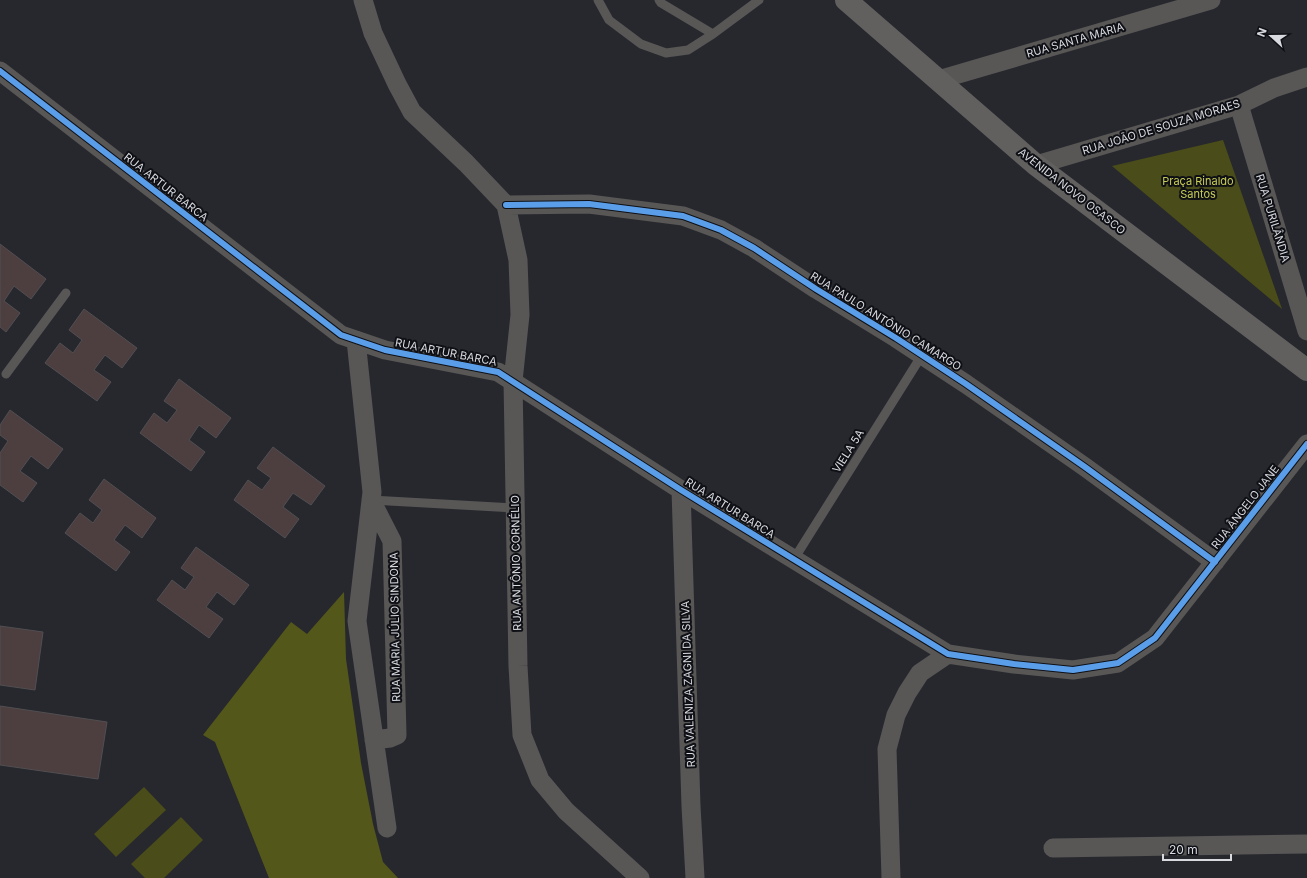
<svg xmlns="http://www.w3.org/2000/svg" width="1307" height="878" viewBox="0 0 1307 878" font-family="Inter,sans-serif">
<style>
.green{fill:#4a4d19}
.forest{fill:#54571a}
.building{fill:#4d3e40;stroke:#514f51}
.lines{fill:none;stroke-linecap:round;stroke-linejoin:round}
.service{stroke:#585756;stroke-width:9}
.minor{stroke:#585756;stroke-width:19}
.primary{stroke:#61605e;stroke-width:22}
.cycleway-casing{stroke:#0f1015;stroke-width:8}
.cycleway{stroke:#5a9eea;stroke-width:6}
.labels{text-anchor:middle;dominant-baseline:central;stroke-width:4;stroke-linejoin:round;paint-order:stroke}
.street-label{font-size:11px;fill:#d8dae0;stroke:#0f1015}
.park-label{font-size:11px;fill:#c8cd54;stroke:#0f1015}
</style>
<rect width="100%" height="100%" fill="#27282e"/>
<path class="green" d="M1223 140 1282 309 1112 166Z
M144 787 166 810 116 857 94 834Z
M181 817 203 840 164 878H145L131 864Z"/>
<path class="forest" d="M344 592 346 659 361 763 373 824 383 862 398 878H269L215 742 203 735 291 622 307 634Z"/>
<path class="building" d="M0 244 46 279 31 299 14 286 4 301 20 313 6 332 0 327Z
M84 309 137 348 122 368 105 355 94 370 111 382 97 401 45 363 60 343 73 353 82 340 69 330Z
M179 379 231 418 216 438 199 425 189 440 205 452 191 471 140 433 154 413 167 423 177 410 164 401Z
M10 410 63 449 48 469 31 456 20 471 37 483 23 502 0 485V453L8 441 0 435V425Z
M273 447 325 486 311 505 293 493 283 507 299 519 285 538 234 500 248 480 262 490 271 478 257 468Z
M104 479 156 518 142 538 125 525 114 540 130 552 116 571 65 533 80 513 93 523 102 510 89 500Z
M196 547 249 585 234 605 217 592 206 607 223 619 209 638 157 600 172 580 185 590 194 577 181 568Z
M0 626 43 632 35 690 0 685Z
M0 706 107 722 98 779 0 765Z"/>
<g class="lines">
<path class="service" d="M598 0 609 20 641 44 666 53 688 50 713 34 759 0
M659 0 661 3 713 34
M6 374 66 293
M371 500 515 508
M794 559 922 355"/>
<path class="minor" d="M363 0 373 33 397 84 412 112 466 163 506 205
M0 71 341 335 385 350 498 372 681 490 948 654 1014 664 1073 670 1118 663 1155 638 1307 444
M938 80 1211 0
M1239 105 1307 331
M1036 165 1239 105 1274 88 1307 77
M506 205 589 204 683 216 721 230 754 248 816 289 896 338 966 384 1085 467 1215 562
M506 205 518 260 520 315 513 381 518 666 522 735 540 780 566 811 640 878
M356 340 372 492 357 621 387 828
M681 490 691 806 695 878
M371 500 392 541 397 735 390 738 374 740
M1053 848 1307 844
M891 878 887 749 896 715 907 693 920 673 948 654"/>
<path class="primary" d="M846 0 1036 165 1307 370"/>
<g class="cycleway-casing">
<path id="cycleway" d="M0 71 341 335 385 350 498 372 681 490 948 654 1014 664 1073 670 1118 663 1155 638 1307 444
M506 205 589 204 683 216 721 230 754 248 816 289 896 338 966 384 1085 467 1215 562"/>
</g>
<use href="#cycleway" class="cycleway"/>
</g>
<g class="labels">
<g class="street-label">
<text transform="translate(1075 40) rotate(-16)">RUA SANTA MARIA</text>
<text transform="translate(1161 127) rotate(-17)">RUA JOÃO DE SOUZA MORAES</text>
<text transform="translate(166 187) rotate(38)">RUA ARTUR BARCA</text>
<text transform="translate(1072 191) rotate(38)">AVENIDA NOVO OSASCO</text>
<text transform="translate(1273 218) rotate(73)">RUA PURILÂNDIA</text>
<text transform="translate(886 321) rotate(32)">RUA PAULO ANTÔNIO CAMARGO</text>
<text transform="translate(446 352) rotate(11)">RUA ARTUR BARCA</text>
<text transform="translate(848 451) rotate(-58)">VIELA 5A</text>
<text transform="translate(1245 507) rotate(-52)">RUA ÂNGELO JANE</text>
<text transform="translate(730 508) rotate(32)">RUA ARTUR BARCA</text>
<text transform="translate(516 563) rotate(-91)">RUA ANTÔNIO CORNÉLIO</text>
<text transform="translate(395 627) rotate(-91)">RUA MARIA JÚLIO SINDONA</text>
<text transform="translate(688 684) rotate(-92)">RUA VALENIZA ZAGNI DA SILVA</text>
</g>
<g class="park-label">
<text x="1198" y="181">Praça Rinaldo<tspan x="1198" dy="13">Santos</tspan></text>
</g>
</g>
<g transform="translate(1271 36) rotate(291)" stroke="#0f1015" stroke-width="3" paint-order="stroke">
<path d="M0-3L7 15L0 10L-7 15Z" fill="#d8dae0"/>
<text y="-6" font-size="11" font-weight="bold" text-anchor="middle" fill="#d8dae0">N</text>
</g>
<path d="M1163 854v6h68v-6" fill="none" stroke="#d8dae0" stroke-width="2"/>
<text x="1169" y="854" font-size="12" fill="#d8dae0" stroke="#0f1015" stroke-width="3" paint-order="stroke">20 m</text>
</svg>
